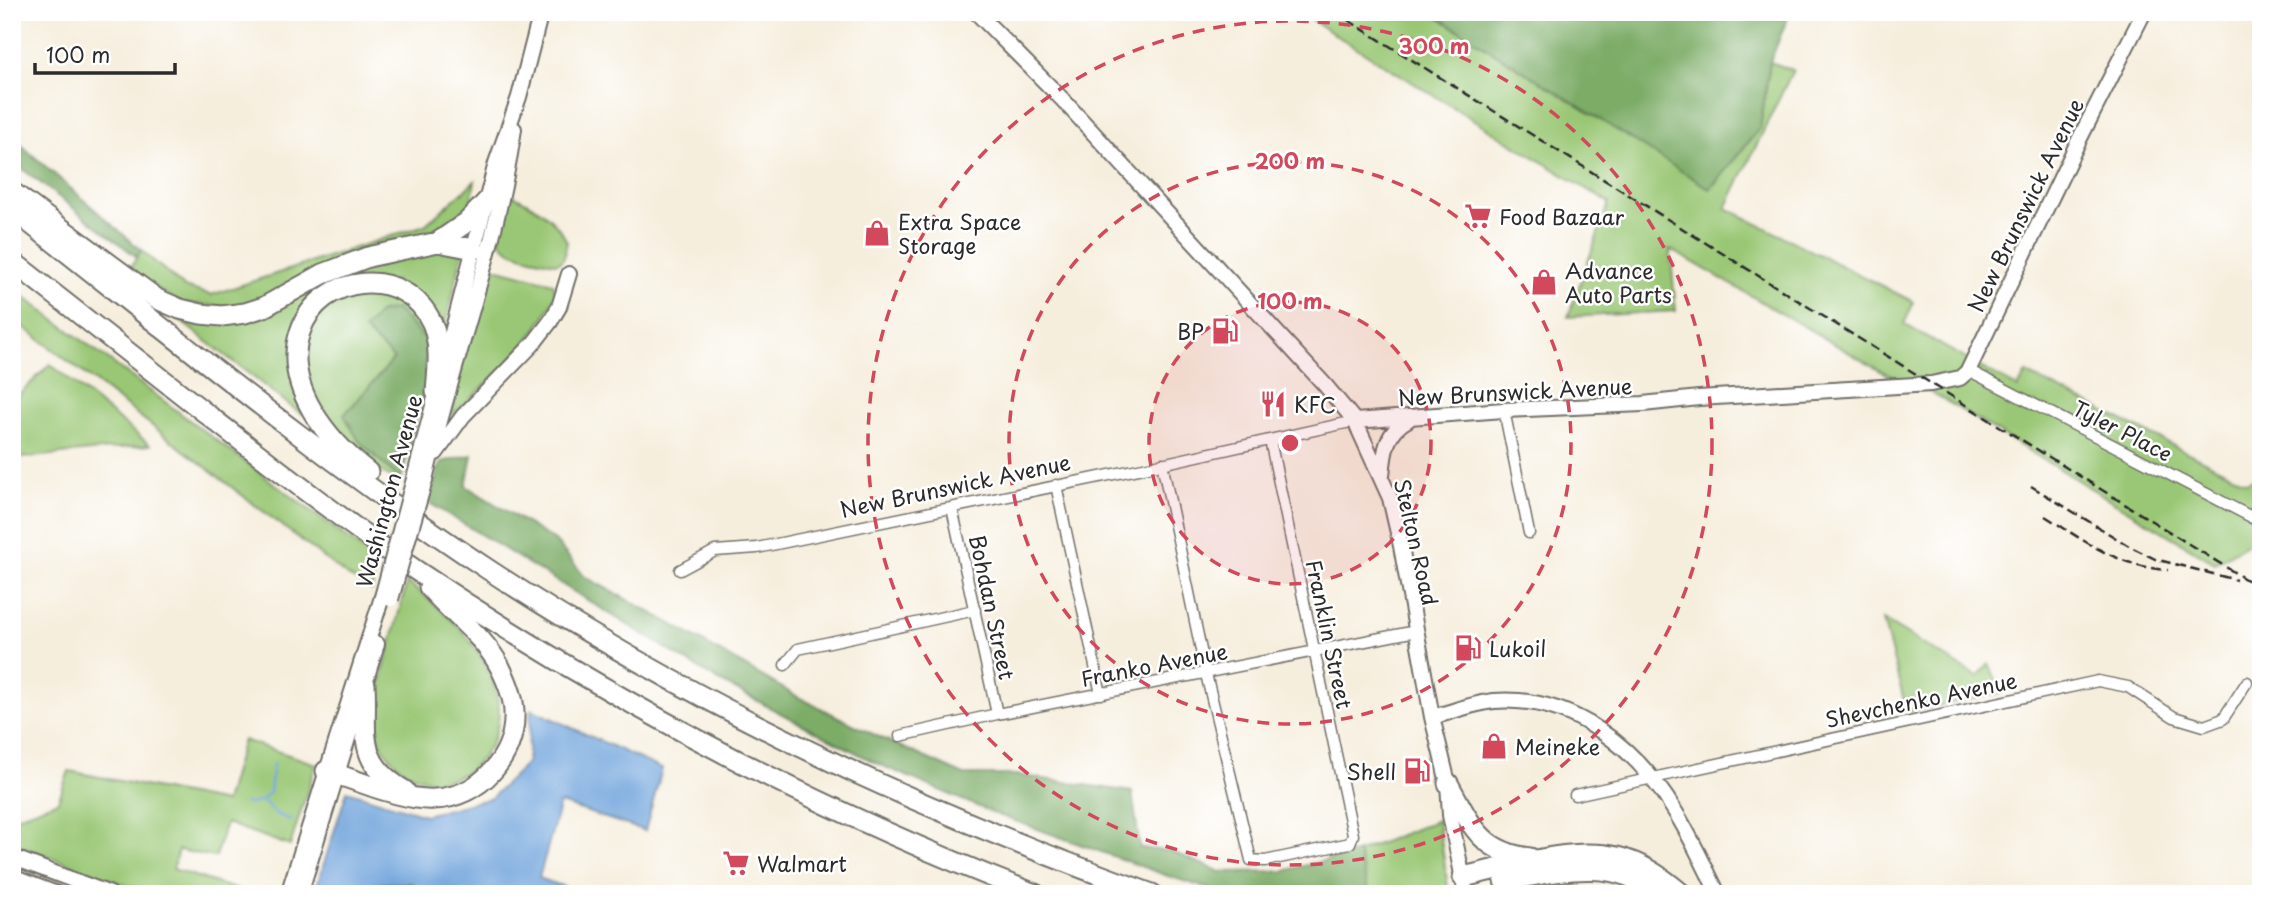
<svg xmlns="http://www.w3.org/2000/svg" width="2273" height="906" viewBox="0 0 2273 906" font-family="'Playpen Sans',sans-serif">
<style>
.green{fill:#9ac775;stroke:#627950;stroke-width:2}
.forest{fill:#7bac66;stroke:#536c48;stroke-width:2}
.water{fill:#6ea3db;stroke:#4c6783;stroke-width:2}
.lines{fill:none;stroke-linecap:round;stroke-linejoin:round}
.stream{stroke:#6ea3db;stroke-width:2.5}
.street-casing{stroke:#726f69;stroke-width:13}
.secondary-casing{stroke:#726f69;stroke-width:18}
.highway-casing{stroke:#726f69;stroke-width:23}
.street{stroke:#fff;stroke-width:10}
.secondary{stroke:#fff;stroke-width:14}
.highway{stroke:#fff;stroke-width:19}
.rail{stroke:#2b2b2b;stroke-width:2.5;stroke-dasharray:10 5;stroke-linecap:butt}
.secondary-bridge-casing{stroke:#726f69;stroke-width:18;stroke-linecap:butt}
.secondary-bridge{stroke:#fff;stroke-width:14}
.ring{fill:none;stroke:#d1495b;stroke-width:3.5;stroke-dasharray:12 9}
.labels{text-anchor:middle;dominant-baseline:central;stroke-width:5;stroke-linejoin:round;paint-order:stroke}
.street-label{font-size:21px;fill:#2b2b2b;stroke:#fff}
.poi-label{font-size:21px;fill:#2b2b2b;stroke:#fff;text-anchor:start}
.centre{fill:#d1495b;stroke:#fff;stroke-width:3.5}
.ring-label{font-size:21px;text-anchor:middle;font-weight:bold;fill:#d1495b;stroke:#fff;stroke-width:5;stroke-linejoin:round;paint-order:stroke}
</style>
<rect width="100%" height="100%" fill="#fff"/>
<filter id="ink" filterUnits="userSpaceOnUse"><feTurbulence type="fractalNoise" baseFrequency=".0143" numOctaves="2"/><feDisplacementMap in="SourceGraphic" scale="14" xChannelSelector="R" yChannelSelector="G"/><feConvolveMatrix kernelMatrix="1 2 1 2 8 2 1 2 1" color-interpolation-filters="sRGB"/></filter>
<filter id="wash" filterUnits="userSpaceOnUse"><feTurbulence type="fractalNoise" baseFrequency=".00686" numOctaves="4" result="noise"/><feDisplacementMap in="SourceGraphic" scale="28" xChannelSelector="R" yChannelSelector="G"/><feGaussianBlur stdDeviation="1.57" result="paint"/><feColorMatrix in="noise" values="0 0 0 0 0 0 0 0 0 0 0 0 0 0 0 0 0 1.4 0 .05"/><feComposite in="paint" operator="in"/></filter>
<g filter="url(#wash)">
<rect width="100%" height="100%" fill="#f6eedd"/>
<path class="green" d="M1306 12H1430L1710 189 1760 128 1770 62 1793 70 1726 208 1914 302 1904 324 2018 388 2026 373 2247 482 2261 475V535L2215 563 1931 392 1881 371 1670 249 1676 311 1568 317 1609 203 1316 23Z
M475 181 469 214 447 231 241 308 181 303 128 272 141 250 184 287 211 295 425 225Z
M509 193C533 205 556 217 567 242L564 257 560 262 555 263C539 259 497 255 499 233 501 220 506 206 509 193Z
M438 248 463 252 444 331 395 281 305 309 304 410 301 414 161 306 211 321 340 270Z
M492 267 553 283 556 294C536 343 490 380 452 416L457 380Z
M12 288 377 560 372 590 346 575 12 318Z
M377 288 414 306 432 335 426 340 396 309 379 313 364 330 394 359 345 415 359 441 401 480 397 483 354 451 322 414 305 375 306 333 315 316 339 294Z
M50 364 150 445 12 459V402Z
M407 582C432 602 458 622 476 649 487 665 497 688 499 708 501 758 451 800 406 771 379 753 374 734 375 703Z
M1883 620 1978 677 1989 664 2002 693 1907 712Z
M243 740 316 764 290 846 226 823 215 857 178 850 173 869 250 894H150L12 843V818L58 801 69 771 225 802Z
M1438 820 1449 894H1369L1358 852Z
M411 883 426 894H314L317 885Z"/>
<path class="forest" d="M1430 12H1790L1770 62 1760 128 1710 189Z
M12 137 141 250 137 257 12 161Z
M396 309 426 340 425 386 401 480 359 441 344 415 394 359 364 330 379 313Z
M472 455 466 486 555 541 585 577 667 621 798 697 877 736 964 775H1017L1132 792 1140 848 1170 851 1221 872 1283 871 1358 852 1369 894H1225L1168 876 993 813 876 763 719 681 428 502 441 462Z"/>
<path class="water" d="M531 709 662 769 645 831 560 803 539 878 585 894H426L411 883 317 885 347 791 425 815 491 798 527 763Z"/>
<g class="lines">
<path class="stream" d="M263 799 270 792 273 764
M244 803 253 804 262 800 276 814 291 820"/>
</g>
</g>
<g filter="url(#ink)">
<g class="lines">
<g class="street-casing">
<path id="street" d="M1968 370 2261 522
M1504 410 1529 533
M1162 463 1206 674 1251 860 1265 861 1350 843 1353 835 1270 440
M1056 485 1101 694
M952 508 997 714
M2252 518 2261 502
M680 570 715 551 757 548 1148 467 1355 421
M785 665 798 649 975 610
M900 736 997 714 1416 631
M1575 795 2098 681 2128 687 2174 717 2204 726 2223 719 2247 682"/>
</g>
<g class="secondary-casing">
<path id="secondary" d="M976 12 1062 99 1325 385 1355 421 1390 498 1401 546 1432 717 1448 783 1450 815 1466 894
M1355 421 1504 410 1643 404 1699 398 1931 384 1960 378 1968 371 2079 140 2144 12
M436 453 463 416 533 344 550 322 559 307 569 274
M415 475 496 163 519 97 541 12
M1382 476C1384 452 1386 431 1409 419
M425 480C452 362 497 249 514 129
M1432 717C1452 712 1474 703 1494 701 1573 695 1638 749 1676 813 1692 839 1705 867 1718 894
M12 857 110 894
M12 877 57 894
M288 894 382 597
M300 894 377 644"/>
</g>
<g class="highway-casing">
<path id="highway" d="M12 192 157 299 180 309 201 314 222 316 245 313 264 307 323 274 368 257 438 242 474 249
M12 209C169 332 323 461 489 570 696 706 920 811 1152 894
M438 242 467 222 488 200
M12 261C73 309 133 356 194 404 267 461 340 519 417 571 611 701 817 810 1035 894
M368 472C328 441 282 386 300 332 319 272 406 265 432 323 441 345 438 369 436 392
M365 684C368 733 354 761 405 791
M326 771C358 780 403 801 435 799 479 797 516 757 514 713 514 697 507 681 500 667 483 635 452 614 429 587
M1448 783C1470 823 1480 852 1530 858
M1463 877C1508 867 1572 846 1617 857 1642 863 1662 877 1682 894
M1504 881C1555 872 1615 855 1657 894"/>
</g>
<use href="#street" class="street"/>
<use href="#secondary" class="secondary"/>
<use href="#highway" class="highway"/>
<path class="rail" d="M1335 12 2261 589
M2031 486 2129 546 2155 559 2236 580
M2045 516C2086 542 2117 566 2168 570"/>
<g class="secondary-bridge-casing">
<path id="secondary-bridge" d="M382 597 415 475
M391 599 425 480"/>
</g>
<use href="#secondary-bridge" class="secondary-bridge"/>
</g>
</g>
<circle cx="1290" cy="443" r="141" fill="#d1495b" fill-opacity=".12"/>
<g class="ring">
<circle cx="1290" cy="443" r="141"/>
<circle cx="1290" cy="443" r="281"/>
<circle cx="1290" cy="443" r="422"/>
</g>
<defs>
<g id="supermarket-bare" transform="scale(2.1)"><path d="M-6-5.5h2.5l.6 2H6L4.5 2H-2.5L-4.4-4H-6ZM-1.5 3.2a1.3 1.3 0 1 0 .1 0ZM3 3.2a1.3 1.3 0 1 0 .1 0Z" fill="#d1495b" stroke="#fff" stroke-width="2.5" paint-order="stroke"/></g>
<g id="shop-bare" transform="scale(2.1)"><path d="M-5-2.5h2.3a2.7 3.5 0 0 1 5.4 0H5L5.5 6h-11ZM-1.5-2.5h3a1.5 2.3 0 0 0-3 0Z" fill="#d1495b" stroke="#fff" stroke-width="2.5" paint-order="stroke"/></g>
<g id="fuel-bare" transform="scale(2.1)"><path d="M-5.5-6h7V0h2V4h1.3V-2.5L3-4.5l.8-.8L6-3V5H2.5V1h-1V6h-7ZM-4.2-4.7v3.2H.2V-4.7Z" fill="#d1495b" stroke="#fff" stroke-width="2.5" paint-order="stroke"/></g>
<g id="restaurant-bare" transform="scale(2.1)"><path d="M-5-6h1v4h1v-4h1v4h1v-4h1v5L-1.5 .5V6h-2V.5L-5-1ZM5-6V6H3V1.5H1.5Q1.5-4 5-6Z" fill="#d1495b" stroke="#fff" stroke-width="2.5" paint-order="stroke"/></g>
</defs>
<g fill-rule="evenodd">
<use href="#supermarket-bare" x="1478" y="216"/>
<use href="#shop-bare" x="877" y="233"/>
<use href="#shop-bare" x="1544" y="282"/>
<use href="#fuel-bare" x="1225" y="331"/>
<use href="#restaurant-bare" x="1273" y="404"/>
<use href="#fuel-bare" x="1468" y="648"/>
<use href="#shop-bare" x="1494" y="746"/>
<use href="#fuel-bare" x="1417" y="771"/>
<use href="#supermarket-bare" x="736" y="863"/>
</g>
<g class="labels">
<g class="street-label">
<text transform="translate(2025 205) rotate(-64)">New Brunswick Avenue</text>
<text transform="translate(1515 391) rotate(-3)">New Brunswick Avenue</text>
<text transform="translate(2123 430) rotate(27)">Tyler Place</text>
<text transform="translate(955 485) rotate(-12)">New Brunswick Avenue</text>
<text transform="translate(388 491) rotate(-75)">Washington Avenue</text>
<text transform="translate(1417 542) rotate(77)">Stelton Road</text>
<text transform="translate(993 607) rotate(78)">Bohdan Street</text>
<text transform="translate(1330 634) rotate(78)">Franklin Street</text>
<text transform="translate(1154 664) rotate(-11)">Franko Avenue</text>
<text transform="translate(1921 699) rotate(-12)">Shevchenko Avenue</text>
</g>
<g class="poi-label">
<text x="1499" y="216">Food Bazaar</text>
<text x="898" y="221">Extra Space<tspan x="898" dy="24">Storage</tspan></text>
<text x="1565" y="270">Advance<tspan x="1565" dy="24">Auto Parts</tspan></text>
<text x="1204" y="331" text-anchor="end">BP</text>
<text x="1294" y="404">KFC</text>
<text x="1489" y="648">Lukoil</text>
<text x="1515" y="746">Meineke</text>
<text x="1396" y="771" text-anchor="end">Shell</text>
<text x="757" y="863">Walmart</text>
</g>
</g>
<circle cx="1290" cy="443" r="10" class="centre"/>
<g class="ring-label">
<text x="1434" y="54">300 m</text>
<text x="1290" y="169">200 m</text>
<text x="1290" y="309">100 m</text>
</g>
<rect width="2273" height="906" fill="none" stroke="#fff" stroke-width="42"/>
<path d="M35 63v10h140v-10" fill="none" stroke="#2b2b2b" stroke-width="3.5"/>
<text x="46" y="63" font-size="21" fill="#2b2b2b" stroke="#ffffff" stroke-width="5" paint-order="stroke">100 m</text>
</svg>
